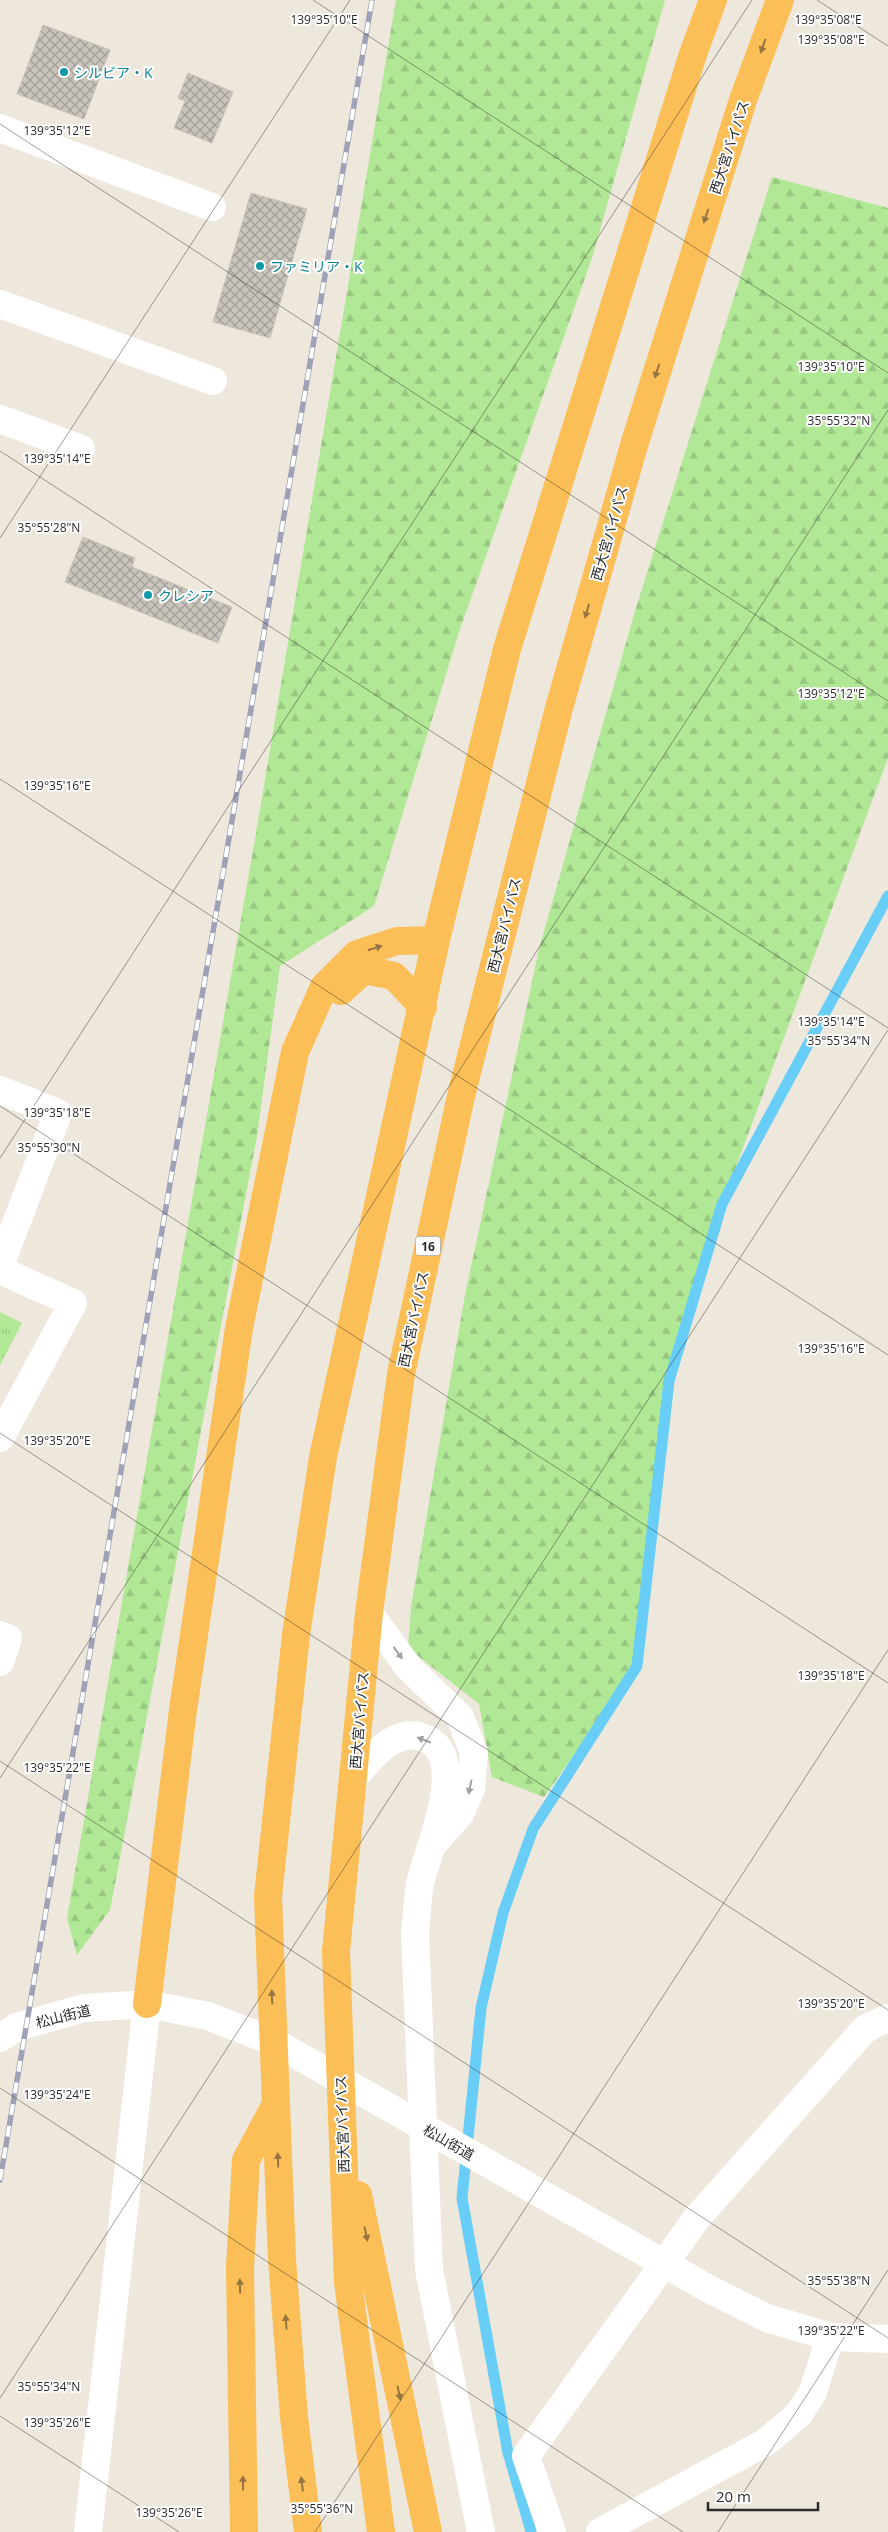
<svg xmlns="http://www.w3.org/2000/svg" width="888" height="2532" viewBox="0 0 888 2532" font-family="'Open Sans','Noto Sans JP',sans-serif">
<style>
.grass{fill:url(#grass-tufts)}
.forest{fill:url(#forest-firs)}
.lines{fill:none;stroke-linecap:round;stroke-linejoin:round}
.stream{stroke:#68cef7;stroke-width:11}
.building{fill:url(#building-cross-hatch);stroke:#cac3b6}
.minor{stroke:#fff;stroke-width:28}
.tertiary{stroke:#fff;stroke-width:28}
.secondary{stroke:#fff;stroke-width:28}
.trunk{stroke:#fcbe56;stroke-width:28}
.rail-casing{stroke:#9fa2b7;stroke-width:5.5}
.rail{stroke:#fff;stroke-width:4;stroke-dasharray:11;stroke-linecap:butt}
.oneway{fill:#947440}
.oneway2{fill:#a0a0a0}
.ticks{fill:none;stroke:#2b2b2b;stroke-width:1;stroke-opacity:0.45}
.culture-dot{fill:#0f9aa8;stroke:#fff;stroke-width:2}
.labels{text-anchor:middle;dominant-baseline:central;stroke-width:4;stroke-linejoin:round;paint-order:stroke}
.shield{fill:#fff;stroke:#6b6b6b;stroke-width:1}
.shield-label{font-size:12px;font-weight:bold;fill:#2b2b2b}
.culture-label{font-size:14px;fill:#0d838f;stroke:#fff;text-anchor:start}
.street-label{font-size:14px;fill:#2b2b2b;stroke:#fff}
.ticks-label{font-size:12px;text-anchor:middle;fill:#2b2b2b;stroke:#fff;stroke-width:4;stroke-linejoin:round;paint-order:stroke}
</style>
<defs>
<pattern id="grass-tufts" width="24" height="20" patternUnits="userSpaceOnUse" patternTransform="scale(1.25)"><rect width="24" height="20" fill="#b0e895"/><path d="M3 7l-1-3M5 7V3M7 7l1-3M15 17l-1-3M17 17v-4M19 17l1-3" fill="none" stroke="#98c781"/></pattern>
<pattern id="forest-firs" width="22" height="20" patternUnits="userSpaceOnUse" patternTransform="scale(1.25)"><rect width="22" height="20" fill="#b0e895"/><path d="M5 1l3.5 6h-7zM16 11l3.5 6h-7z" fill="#98c781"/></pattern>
<pattern id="building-cross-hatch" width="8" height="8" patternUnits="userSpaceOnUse" patternTransform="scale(1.25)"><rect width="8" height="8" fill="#c9c4bc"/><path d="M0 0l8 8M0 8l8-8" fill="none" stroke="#a39f99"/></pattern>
</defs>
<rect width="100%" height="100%" fill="#eee7dc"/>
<path class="grass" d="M0 1312 22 1323 0 1365Z"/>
<path class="forest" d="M396 0H665L592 258 460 629 374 906 280 966 257 1136 110 1910 77 1955 67 1918 255 839Z
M772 177 888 208V758L722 1204 670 1381 637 1666 544 1797 492 1777 479 1704 408 1648 411 1607 465 1295 539 949 635 611Z"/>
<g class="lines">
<path class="stream" d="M531 2531 508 2453 462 2198 481 2008 503 1913 533 1829 637 1666 669 1381 722 1204 888 896"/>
</g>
<path class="building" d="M43 25 110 50 84 119 17 94Z
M188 73 233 92 212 143 174 128 185 101 178 98Z
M251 193 307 209 270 338 213 322Z
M83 537 135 558 132 567 232 607 218 643 65 582Z"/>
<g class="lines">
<path class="minor" d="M0 128 212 207
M0 304 213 381
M0 419 81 449
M0 1090 58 1113 0 1266
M0 1270 73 1303 0 1438
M369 1613 409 1668 460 1717 474 1753 471 1789 460 1814 434 1843
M0 1635 8 1638 0 1662
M354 1777C371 1759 393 1728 422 1737 473 1754 427 1850 420 1884 417 1900 417 1917 415 1933L429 2270 481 2532
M552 2532 526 2456 696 2219 865 2029 888 2018
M600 2532 766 2442 799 2414 813 2392 830 2337"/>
<path class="tertiary" d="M88 2532 147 2004"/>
<path class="secondary" d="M0 2038 17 2027 84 2008 147 2004 208 2016 274 2042 709 2289 767 2318 830 2337 888 2339"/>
<path class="trunk" d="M341 991 364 970 394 976 423 1007
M147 2004 183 1710 239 1328 295 1052 324 987 357 954 397 941 436 940
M358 2195 428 2532
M244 2532 240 2268 246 2160 276 2104
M308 2532 294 2417 282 2260 268 1896 296 1635 323 1457 436 940 507 649 693 54 713 0
M381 2532 348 2282 336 1951 369 1613 401 1374 461 1096 559 708 635 442 743 100 780 0"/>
<g class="rail-casing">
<path id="rail" d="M0 2180 372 0"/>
</g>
<use href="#rail" class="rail"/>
</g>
<defs><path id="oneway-solid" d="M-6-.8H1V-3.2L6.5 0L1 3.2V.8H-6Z" transform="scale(1.25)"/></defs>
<g class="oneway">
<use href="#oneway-solid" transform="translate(763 46) rotate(110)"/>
<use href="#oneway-solid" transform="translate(706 216) rotate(108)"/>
<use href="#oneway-solid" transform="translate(657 371) rotate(108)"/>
<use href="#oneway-solid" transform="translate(587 611) rotate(106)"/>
<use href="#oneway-solid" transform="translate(375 948) rotate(-18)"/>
<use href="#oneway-solid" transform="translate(272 1997) rotate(-92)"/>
<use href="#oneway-solid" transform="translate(278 2160) rotate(-92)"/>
<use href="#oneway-solid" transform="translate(366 2234) rotate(78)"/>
<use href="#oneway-solid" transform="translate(240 2286) rotate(-91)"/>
<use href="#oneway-solid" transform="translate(286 2322) rotate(-94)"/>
<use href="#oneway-solid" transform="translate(399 2393) rotate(78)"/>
<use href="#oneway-solid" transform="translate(243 2483) rotate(-91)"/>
<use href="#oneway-solid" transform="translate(302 2484) rotate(-97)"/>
</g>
<g class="oneway2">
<use href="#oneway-solid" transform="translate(398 1653) rotate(54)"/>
<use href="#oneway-solid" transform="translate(424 1740) rotate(-159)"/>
<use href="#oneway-solid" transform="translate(470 1787) rotate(102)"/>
</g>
<path class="ticks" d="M313 0 888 373M817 0 888 46M0 124 888 701M0 451 888 1028M0 538 350 0M0 779 888 1355M0 1106 888 1683M0 1158 752 0M0 1433 888 2010M0 1761 888 2338M0 1778 888 410M0 2088 683 2532M0 2398 888 1030M0 2416 179 2532M315 2532 888 1650M718 2532 888 2270"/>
<g class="culture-dot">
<circle cx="64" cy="72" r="5"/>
<circle cx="260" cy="266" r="5"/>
<circle cx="148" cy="595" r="5"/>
</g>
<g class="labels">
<rect class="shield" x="415.5" y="1236.5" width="25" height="19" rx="4"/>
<g class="shield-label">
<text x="428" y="1246">16</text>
</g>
<g class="culture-label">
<text x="74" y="72">シルビア・K</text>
<text x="270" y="266">ファミリア・K</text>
<text x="158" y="595">クレシア</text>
</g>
<g class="street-label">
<text transform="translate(729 147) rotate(-72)">西大宮バイパス</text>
<text transform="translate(609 533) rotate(-74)">西大宮バイパス</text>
<text transform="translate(504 925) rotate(-76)">西大宮バイパス</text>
<text transform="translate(413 1319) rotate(-78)">西大宮バイパス</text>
<text transform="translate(359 1720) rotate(-85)">西大宮バイパス</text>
<text transform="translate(63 2016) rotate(-14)">松山街道</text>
<text transform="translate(342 2124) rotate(-92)">西大宮バイパス</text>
<text transform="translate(449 2142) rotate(30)">松山街道</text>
</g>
</g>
<g class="ticks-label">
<text x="828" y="24">139°35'08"E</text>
<text x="324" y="24">139°35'10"E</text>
<text x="831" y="44">139°35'08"E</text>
<text x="57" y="135">139°35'12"E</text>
<text x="831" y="371">139°35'10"E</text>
<text x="839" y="425">35°55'32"N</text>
<text x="57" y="463">139°35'14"E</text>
<text x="49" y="532">35°55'28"N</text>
<text x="831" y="698">139°35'12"E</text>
<text x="57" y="790">139°35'16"E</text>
<text x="831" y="1026">139°35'14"E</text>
<text x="839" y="1045">35°55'34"N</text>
<text x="57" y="1117">139°35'18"E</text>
<text x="49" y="1152">35°55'30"N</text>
<text x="831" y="1353">139°35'16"E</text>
<text x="57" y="1445">139°35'20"E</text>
<text x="831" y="1680">139°35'18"E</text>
<text x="57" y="1772">139°35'22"E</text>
<text x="831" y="2008">139°35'20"E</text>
<text x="57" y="2099">139°35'24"E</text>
<text x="839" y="2285">35°55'38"N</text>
<text x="831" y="2335">139°35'22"E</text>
<text x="49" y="2391">35°55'34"N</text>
<text x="57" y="2427">139°35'26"E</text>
<text x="322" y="2513">35°55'36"N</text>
<text x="169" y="2517">139°35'26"E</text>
</g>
<path d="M708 2502v8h110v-8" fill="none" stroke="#2b2b2b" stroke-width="2.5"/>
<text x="716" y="2502" font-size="15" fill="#2b2b2b" stroke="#ffffff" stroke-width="4" paint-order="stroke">20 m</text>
</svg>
